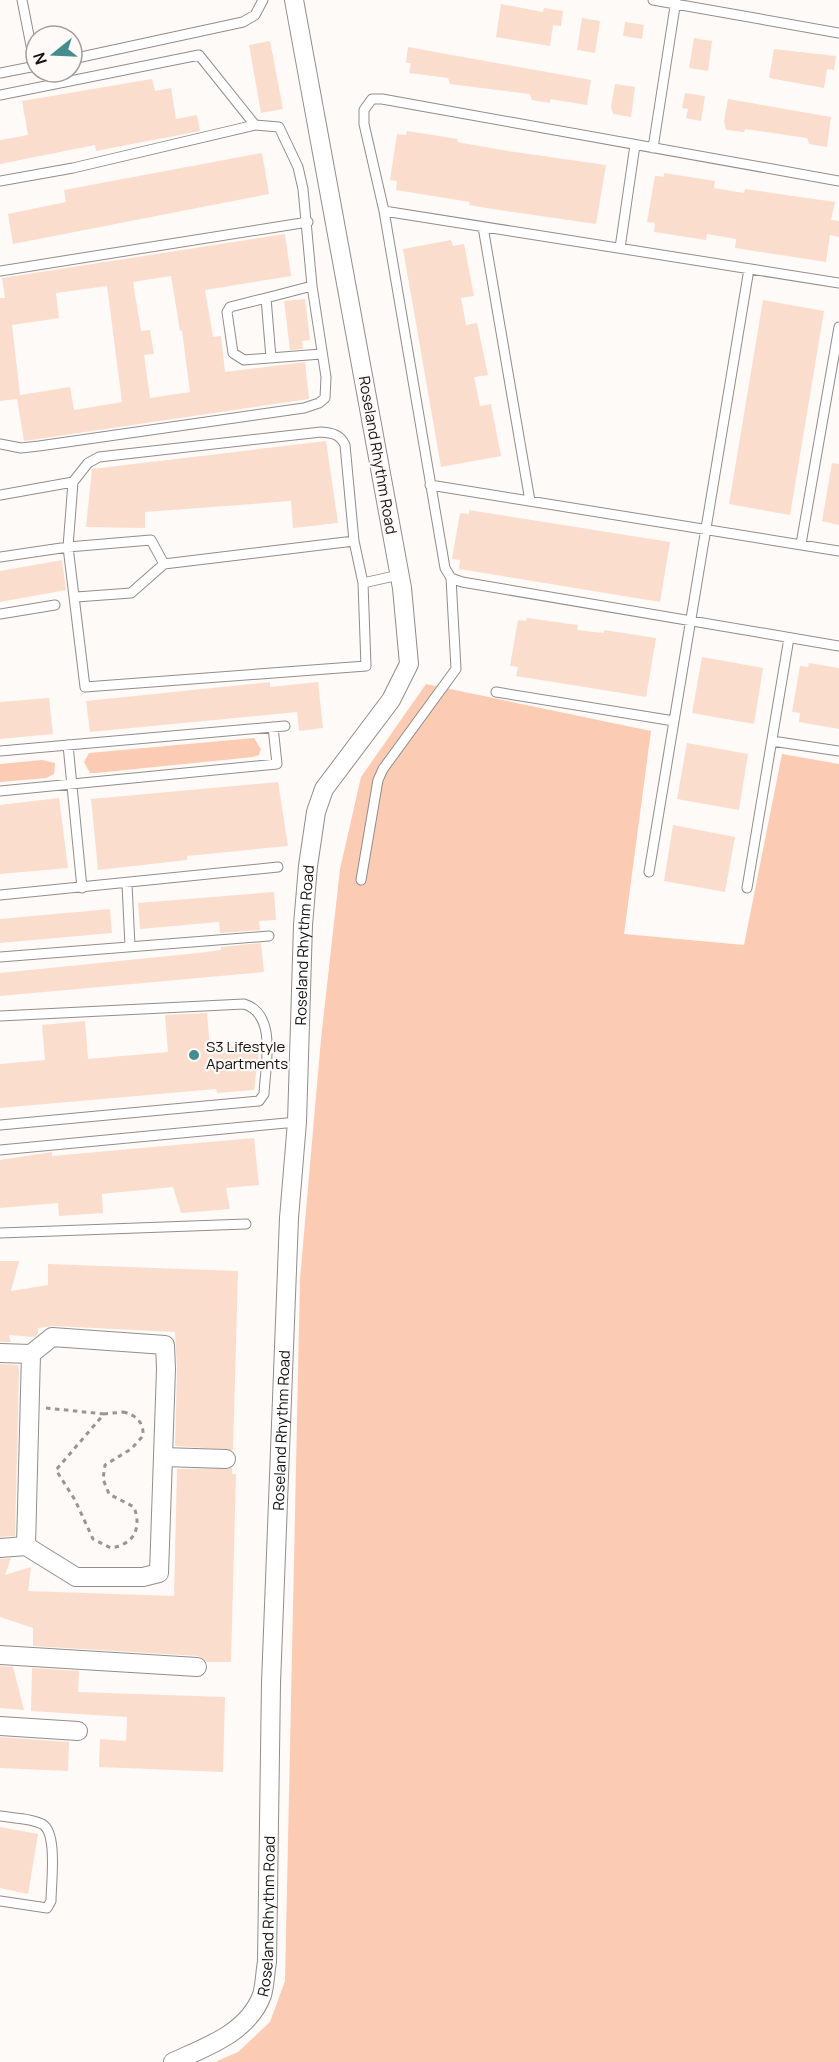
<svg xmlns="http://www.w3.org/2000/svg" width="839" height="2062" viewBox="0 0 839 2062" font-family="Manrope,sans-serif">
<style>
.green{fill:#fccbb4}
.building{fill:#fbddce;fill-rule:evenodd}
.lines{fill:none;stroke-linecap:round;stroke-linejoin:round}
.lane-casing{stroke:#918d8b;stroke-width:11}
.street-casing{stroke:#918d8b;stroke-width:20}
.path{stroke:#989694;stroke-width:3;stroke-dasharray:4.5 4.5;stroke-linecap:butt}
.lane{stroke:#fff;stroke-width:9}
.street{stroke:#fff;stroke-width:18}
.poi-dot{fill:#458c8e;stroke:#fefaf8;stroke-width:2}
.labels{text-anchor:middle;dominant-baseline:central;stroke-width:4.5;stroke-linejoin:round;paint-order:stroke}
.street-label{font-size:15px;fill:#131211;stroke:#fefaf8}
.poi-label{font-size:15px;fill:#131211;stroke:#fefaf8;text-anchor:start}
</style>
<rect width="100%" height="100%" fill="#fefaf8"/>
<path class="green" d="M426 684 651 731 624 934 744 945 782 754 839 764V2062H215L238 2052 270 2022 285 1981 300 1279 321 1039 340 869 361 777Z
M254 738 261 749 259 755 253 757 96 773H90L84 762 89 753Z
M42 760 55 763 54 774 46 778 0 782V764Z"/>
<path class="building" d="M501 4 543 12 544 8 563 11 561 26 553 25 550 46 496 37Z
M582 18 600 21 595 53 577 50Z
M625 22 644 25 642 39 623 36Z
M694 38 712 41 708 71 689 68Z
M270 41 283 109 261 113 249 45Z
M408 47 591 80 587 105 550 99V103L532 100 530 94 450 84 448 78 409 73 411 63H406Z
M774 49 836 56 834 70 827 69 824 88 769 78Z
M152 79 155 91 171 88 176 119 197 115 200 131 96 151 95 145 0 164V140L28 135 22 101Z
M615 84 635 87 631 117 613 114 611 106Z
M685 93 705 96 701 121 686 118 688 109 682 108Z
M728 99 831 117 827 147 809 144 807 138 745 129 744 132 726 130 724 121Z
M407 131 458 139 457 142 508 151 606 165 596 224 486 208 469 205 470 202 396 190 397 181 390 180 397 134 406 135Z
M262 153 269 194 13 244 8 214 66 202 64 190Z
M664 173 715 181 714 188 744 193 745 189 835 202 831 220 839 221V237L830 235 826 262 735 248 736 239 707 234 706 240 654 232 655 223 647 222 655 176 664 177Z
M285 234 291 276 205 290 213 337 221 336 225 372 305 362 309 399 24 441 17 399 0 401V298H5L2 278ZM171 276 180 331H182L190 392 150 398 144 355 154 354 150 330 141 331 133 282ZM107 286 122 402 74 410 70 387 20 395 12 325 59 318 56 293Z
M451 240 453 246 464 244 474 296 461 298 466 325 477 323 488 375 474 377 480 406 491 404 501 456 441 467 403 249Z
M305 299 310 340 302 341 303 349 290 350 284 301Z
M763 300 824 311 790 515 729 504Z
M326 441 338 523 293 528 291 501 145 512V528L86 527 92 469Z
M832 463 839 464V525L822 521Z
M469 510 670 542 660 602 459 569 460 560 452 559 460 513 469 514Z
M62 560 66 590 0 602V571Z
M527 618 578 625 577 630 604 633V630L656 638 646 697 516 676 518 667 510 666 518 620 526 621Z
M702 657 763 668 754 724 692 713Z
M809 663 839 668V729L799 722 800 713 792 712 800 666 808 667Z
M270 682V687L318 682 323 728 299 731 297 712 90 732 86 701Z
M49 698 53 734 0 739V702Z
M687 743 748 754 739 810 677 799Z
M278 782 288 846 187 856V860L98 870 91 799Z
M59 798 68 868 0 874V805Z
M673 825 735 837 725 892 664 881Z
M274 892 276 920 259 921 260 930 220 933 219 922 140 929 138 903Z
M110 909 112 933 0 943V919Z
M261 943 264 972 0 996V973L198 953 221 950V947Z
M207 1013 210 1049 260 1044 254 1090 217 1093 216 1089 0 1108V1064L45 1060 42 1025 85 1021 88 1059 168 1052 165 1015Z
M254 1138 259 1185 226 1188 230 1209 181 1213 173 1187 102 1194 103 1213 59 1216 58 1203 0 1208V1160L52 1152V1156Z
M0 1261H19L11 1291 48 1285V1264L238 1271 233 1450 175 1446 177 1369 175 1332 53 1326 38 1328V1334L34 1337 9 1335 11 1342H0Z
M0 1364 18 1365 19 1371 15 1536 0 1537Z
M232 1468V1474H236L231 1662H207L198 1656 33 1646V1628L0 1617V1559L11 1558 5 1575 31 1567 28 1591 174 1596 177 1469Z
M0 1666 13 1667 24 1710 0 1708Z
M32 1668 79 1671 78 1692 225 1697 223 1772 99 1767 100 1739 126 1741 127 1717 31 1711Z
M0 1737 69 1742 68 1771 0 1768Z
M0 1827 38 1834 28 1894 0 1888Z"/>
<g class="lines">
<g class="lane-casing">
<path id="lane" d="M22 0 35 66
M653 0 839 33
M72 59 243 22 255 15 263 0
M0 73 36 66
M0 95 199 55 255 125 73 168 0 181
M653 148 676 0
M839 181 382 99H372L364 110V124L384 211 445 568 451 578 462 582 839 646
M384 211 839 283
M483 227 530 501
M620 248 635 145
M0 271 308 222
M266 298 230 307 227 312 233 353 244 360 321 354
M271 358 266 298 312 286
M0 444 21 448 39 446 304 408 319 403 325 398 326 377 312 286 303 189 298 167 279 127 255 125
M73 482 68 547 151 540 164 564 354 541
M430 485 839 551
M0 495 73 482 88 463 99 457 321 432C332 433 340 434 345 445L354 541 363 583 366 666 85 687 68 547 0 557
M801 544 839 327
M363 583 399 575
M76 597 131 593 164 564
M0 614 55 605
M496 692 674 721
M772 741 839 751
M68 745 82 888
M0 751 285 726
M0 791 277 764 273 727
M649 872 749 269
M361 880 378 780 383 769 456 669 451 578
M127 884 130 946
M747 888 789 638
M0 895 278 867
M0 957 269 936
M0 1016 244 1004C278 1014 265 1067 264 1094L259 1101 0 1125
M0 1150 297 1122
M0 1233 246 1224
M0 1816C12 1818 31 1818 42 1824 58 1832 51 1884 51 1901L47 1908 0 1901"/>
</g>
<g class="street-casing">
<g id="street">
<path d="M0 1353 31 1354 52 1337 165 1345 166 1369 159 1573 143 1577H76L26 1546 0 1548"/>
<path d="M163 1457 226 1459"/>
<path d="M26 1546 31 1354"/>
<path d="M0 1655 197 1667"/>
<path d="M0 1726 78 1731"/>
<path id="s1" d="M173 2062C206 2047 248 2033 262 1995 265 1985 265 1972 267 1962L271 1683 289 1218 297 1122 303 925 308 866 316 812 324 789 391 700 409 664 402 588 294 0"/>
</g>
</g>
<path class="path" d="M46 1408 104 1414
M123 1412C136 1415 144 1422 143 1436L131 1449 105 1465 103 1479 109 1494 134 1507C142 1529 134 1544 111 1548L93 1539 75 1500 56 1470 104 1414Z"/>
<use href="#lane" class="lane"/>
<use href="#street" class="street"/>
</g>
<circle class="poi-dot" cx="194" cy="1055" r="6"/>
<g class="labels">
<g class="street-label">
<text transform="translate(378 455) rotate(80)">Roseland Rhythm Road</text>
<text stroke="none"><textPath href="#s1" startOffset="1166">Roseland Rhythm Road</textPath></text>
<text stroke="none"><textPath href="#s1" startOffset="680">Roseland Rhythm Road</textPath></text>
<text stroke="none"><textPath href="#s1" startOffset="194">Roseland Rhythm Road</textPath></text>
</g>
<g class="poi-label">
<text x="206" y="1046">S3 Lifestyle<tspan x="206" dy="17">Apartments</tspan></text>
</g>
</g>
<g transform="translate(54 54) rotate(252)"><circle r="28" fill="#fefaf8" stroke="#a09d9c" stroke-width="1.5"/>
<path d="M0-4.5L10 22L0 15L-10 22Z" fill="#458c8e"/>
<text y="-9" font-size="16" font-weight="bold" text-anchor="middle" fill="#131211">N</text>
</g>
</svg>
